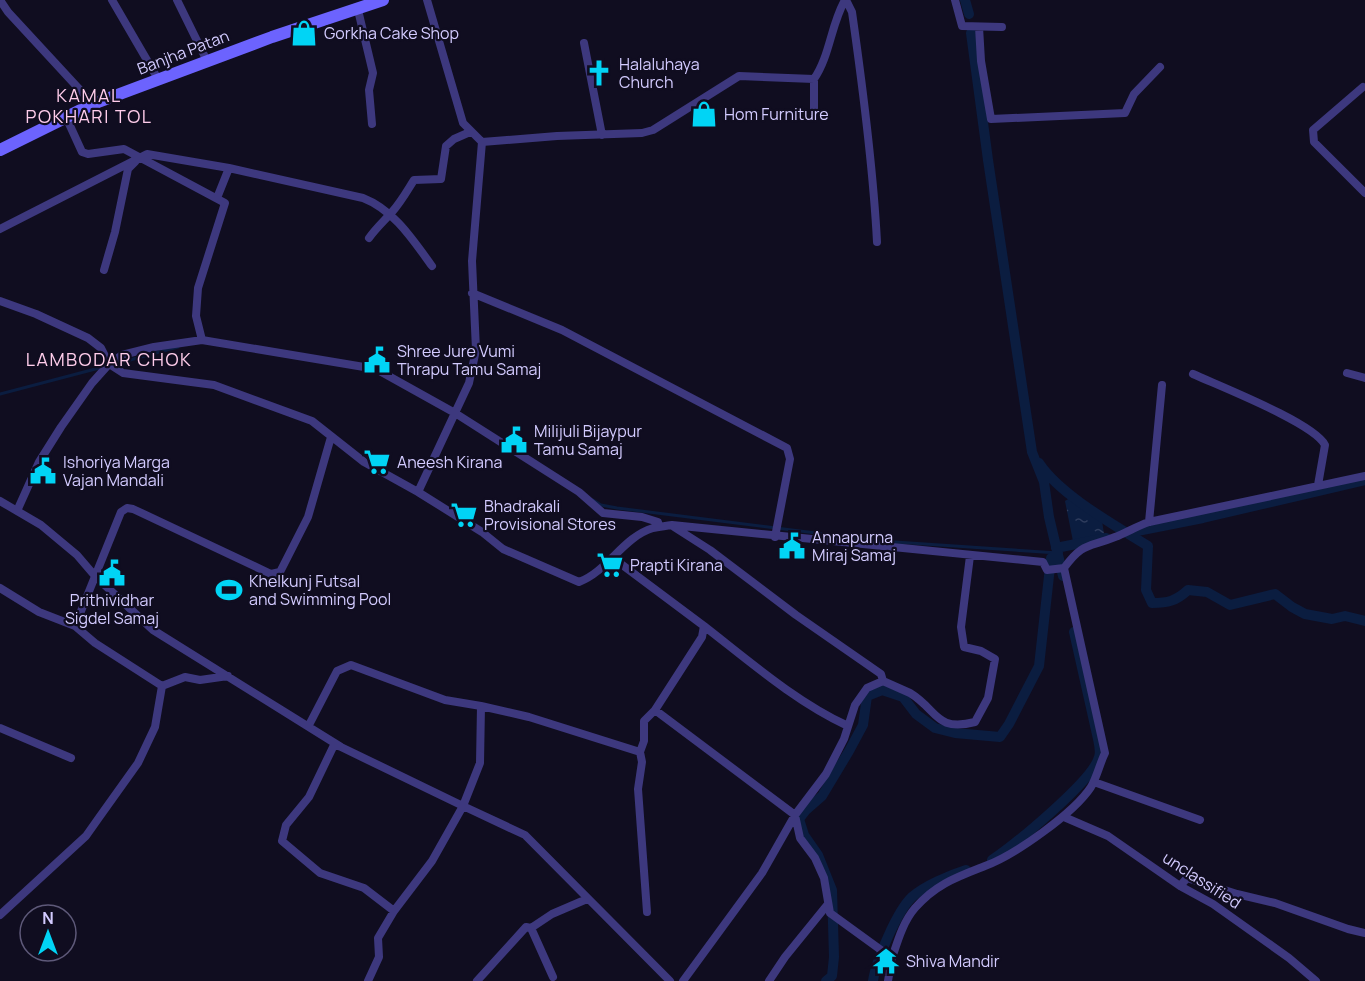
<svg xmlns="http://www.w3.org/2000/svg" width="1365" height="981" viewBox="0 0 1365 981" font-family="Manrope,sans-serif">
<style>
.water{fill:url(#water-ripples)}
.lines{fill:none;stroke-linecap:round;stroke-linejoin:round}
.stream{stroke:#0b1d40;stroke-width:3}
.canal{stroke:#0b1d40;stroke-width:10}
.minor{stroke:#3d387e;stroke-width:8}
.secondary{stroke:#6c63fe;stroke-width:12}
.labels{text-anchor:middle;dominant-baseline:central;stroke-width:4.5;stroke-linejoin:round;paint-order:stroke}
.poi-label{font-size:16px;fill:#d3cbff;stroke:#100d20;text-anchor:start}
.street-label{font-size:16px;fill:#d3cbff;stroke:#100d20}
.neighbourhood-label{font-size:18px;letter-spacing:1.5px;fill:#ffcdeb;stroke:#100d20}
</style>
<defs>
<pattern id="water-ripples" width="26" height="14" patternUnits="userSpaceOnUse" patternTransform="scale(1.5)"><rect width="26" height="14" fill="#0b1d40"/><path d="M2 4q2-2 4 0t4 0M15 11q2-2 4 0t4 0" fill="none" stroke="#2e3c5d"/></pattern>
</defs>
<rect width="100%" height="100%" fill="#100d20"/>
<path class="water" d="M1070 498 1102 521 1104 534 1073 541 1065 501Z"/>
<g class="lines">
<path class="stream" d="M115 364 178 347
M0 394 103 367
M593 500 601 505 617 508 880 541 1058 553"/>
<path class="canal" d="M965 0 969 14
M971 33 988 160 1032 452 1044 482 1049 517 1063 576
M1039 463C1060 495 1116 526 1148 546L1146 590 1152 603C1168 603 1176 601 1188 590L1207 592 1230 605 1275 594 1292 607 1305 614 1332 619 1345 616 1365 621
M1127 533 1203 518 1365 480
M1056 548 1106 538
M992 860C1014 845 1093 781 1099 757 1101 752 1099 744 1098 739L1074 632
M826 981 832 976 834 957 832 890 818 855 804 835 799 819 806 810 822 796 849 751 863 725 867 696 882 690 903 697 916 714 935 728 955 733 1000 737 1009 724 1039 666 1051 558 1058 553
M873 981C876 961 897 911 912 897 924 886 950 875 966 870"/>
<path class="minor" d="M0 0 8 12 93 104
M112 0 158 79
M177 0 207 61
M427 0 463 123 482 142
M846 0 852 12C863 89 873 165 877 242
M955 0 962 26 1002 27
M358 10 373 73 369 90 372 124
M979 27 981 61 991 119 1125 113 1134 94 1160 67
M584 43 602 135
M814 79V113
M1363 87 1313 130 1314 142 1365 193
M66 117 82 152 88 154 124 149 225 203 198 288 196 316 202 340
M482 142 557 136 642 133 653 130 739 76 814 79C830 56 831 24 845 0
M217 198 229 168 363 198C394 210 413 240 432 266
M0 229 147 154 229 168
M369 238C376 228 384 221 392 212 401 202 407 191 414 180L441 179 446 146 454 139 470 132
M104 270 115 232 128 169 135 162
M472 293 562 330 787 448 790 459 775 537
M0 301 36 314 88 338 101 348 109 364 123 373 214 385 312 421 364 462 418 492 482 532 503 549 579 582C608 571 623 537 653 528 659 527 665 526 672 525L1043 562 1047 570 1064 568
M1347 373 1365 378
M1193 374C1219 386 1314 423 1325 445L1318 485
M418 492 469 383 476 350 472 261 482 142
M0 501 41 525 77 555 95 576 153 630 341 747 463 806 480 763 481 706 445 700 351 665 337 671 309 725
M17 511 39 462 61 427 92 383 109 364 122 355 154 347 202 340 376 369 455 413 579 492 603 513 642 517 658 522 659 527
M1149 522 1162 385
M674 527 710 550 796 615 881 674 883 681
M613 558 704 626 702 637 655 710 795 815 762 873 683 981
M0 588 39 612 75 626 95 643 162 686
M75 626 121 512 127 508 133 509 271 574 280 572 308 517 331 437
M704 626C749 661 796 702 848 726
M162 686 185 677 200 680 228 676
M481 706 529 717 640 752 644 741V721L655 710
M0 728 71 758
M335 743 309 797 286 825 282 841 320 873 364 888 394 911
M640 752 642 762 638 789 647 912
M1094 782 1200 820
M1064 817 1108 836 1180 886 1213 904 1289 958 1316 981
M1180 886 1187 878 1237 894 1275 903 1348 929 1365 933
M0 915 86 836 98 819 138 763 155 727 162 686
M531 928 552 914 587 899
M892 958C898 940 903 922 915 908 936 884 957 877 985 866 1015 855 1074 813 1091 787 1097 777 1100 763 1105 753L1064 568C1083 542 1088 548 1115 537 1126 533 1137 526 1149 522L1365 476
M368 981 379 957 378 938 394 911 432 861 463 806 525 835 670 981
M477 981 526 927 531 928 553 977
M769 981 785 957 828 904
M888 981 892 958 830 913 824 878 815 858 800 838 795 815 826 774 844 739 855 705 867 688 883 681C892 685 901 689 910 693 938 710 935 732 975 722L988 698 995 659 981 651 964 647 961 627 970 556"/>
<path class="secondary" d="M0 150 93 104 272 37 383 0"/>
</g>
<defs>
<g id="shop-bare" transform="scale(2.07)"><path d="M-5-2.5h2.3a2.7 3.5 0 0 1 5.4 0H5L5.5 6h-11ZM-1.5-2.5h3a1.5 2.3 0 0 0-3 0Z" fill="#01d4f5" stroke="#100d20" stroke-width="2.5" paint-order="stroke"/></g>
<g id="church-bare" transform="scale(2.07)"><path d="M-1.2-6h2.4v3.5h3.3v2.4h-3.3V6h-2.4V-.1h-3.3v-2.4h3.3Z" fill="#01d4f5" stroke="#100d20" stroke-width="2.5" paint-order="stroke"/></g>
<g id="civic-bare" transform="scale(2.07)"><path d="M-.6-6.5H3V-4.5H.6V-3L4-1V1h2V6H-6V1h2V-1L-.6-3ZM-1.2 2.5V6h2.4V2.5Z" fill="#01d4f5" stroke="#100d20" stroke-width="2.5" paint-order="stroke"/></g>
<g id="supermarket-bare" transform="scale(2.07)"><path d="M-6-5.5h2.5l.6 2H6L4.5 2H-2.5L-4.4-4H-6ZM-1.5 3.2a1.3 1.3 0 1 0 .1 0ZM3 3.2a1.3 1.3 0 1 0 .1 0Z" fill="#01d4f5" stroke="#100d20" stroke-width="2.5" paint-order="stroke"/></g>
<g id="stadium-bare" transform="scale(2.07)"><path d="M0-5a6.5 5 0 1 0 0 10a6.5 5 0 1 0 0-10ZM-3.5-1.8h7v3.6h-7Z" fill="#01d4f5" stroke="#100d20" stroke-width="2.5" paint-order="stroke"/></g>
<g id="temple-bare" transform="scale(2.07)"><path d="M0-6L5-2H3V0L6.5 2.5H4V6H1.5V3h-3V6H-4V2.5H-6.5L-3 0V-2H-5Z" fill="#01d4f5" stroke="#100d20" stroke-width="2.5" paint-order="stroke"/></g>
</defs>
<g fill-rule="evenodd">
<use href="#shop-bare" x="304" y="33"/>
<use href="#church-bare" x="599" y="73"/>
<use href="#shop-bare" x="704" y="114"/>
<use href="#civic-bare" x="377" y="360"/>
<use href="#civic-bare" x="514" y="440"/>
<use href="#supermarket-bare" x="377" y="462"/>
<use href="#civic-bare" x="43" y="471"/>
<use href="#supermarket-bare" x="464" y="515"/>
<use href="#civic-bare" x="792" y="546"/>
<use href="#supermarket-bare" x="610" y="565"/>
<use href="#civic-bare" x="112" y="573"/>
<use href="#stadium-bare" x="229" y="590"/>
<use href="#temple-bare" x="886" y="961"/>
</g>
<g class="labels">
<g class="poi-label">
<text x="324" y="33">Gorkha Cake Shop</text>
<text x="619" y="64">Halaluhaya<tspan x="619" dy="18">Church</tspan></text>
<text x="724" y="114">Hom Furniture</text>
<text x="397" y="351">Shree Jure Vumi<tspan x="397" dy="18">Thrapu Tamu Samaj</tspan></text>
<text x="534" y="431">Milijuli Bijaypur<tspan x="534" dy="18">Tamu Samaj</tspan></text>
<text x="63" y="462">Ishoriya Marga<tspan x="63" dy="18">Vajan Mandali</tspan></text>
<text x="397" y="462">Aneesh Kirana</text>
<text x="484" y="506">Bhadrakali<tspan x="484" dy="18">Provisional Stores</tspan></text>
<text x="812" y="537">Annapurna<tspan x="812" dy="18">Miraj Samaj</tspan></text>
<text x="630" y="565">Prapti Kirana</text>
<text x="249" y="581">Khelkunj Futsal<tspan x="249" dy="18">and Swimming Pool</tspan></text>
<text x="112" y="600" text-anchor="middle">Prithividhar<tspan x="112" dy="18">Sigdel Samaj</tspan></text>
<text x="906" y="961">Shiva Mandir</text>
</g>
<g class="street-label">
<text transform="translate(183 52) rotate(-21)">Banjha Patan</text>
<text transform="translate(1202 880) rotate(33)">unclassified</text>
</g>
<g class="neighbourhood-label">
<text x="89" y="95">KAMAL<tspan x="89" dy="21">POKHARI TOL</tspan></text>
<text x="109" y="359">LAMBODAR CHOK</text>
</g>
</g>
<g transform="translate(48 933)"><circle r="28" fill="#100d20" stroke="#5e5979" stroke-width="1.5"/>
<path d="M0-4.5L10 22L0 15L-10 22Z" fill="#01d4f5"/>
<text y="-9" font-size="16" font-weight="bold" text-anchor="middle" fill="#d3cbff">N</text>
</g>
</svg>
